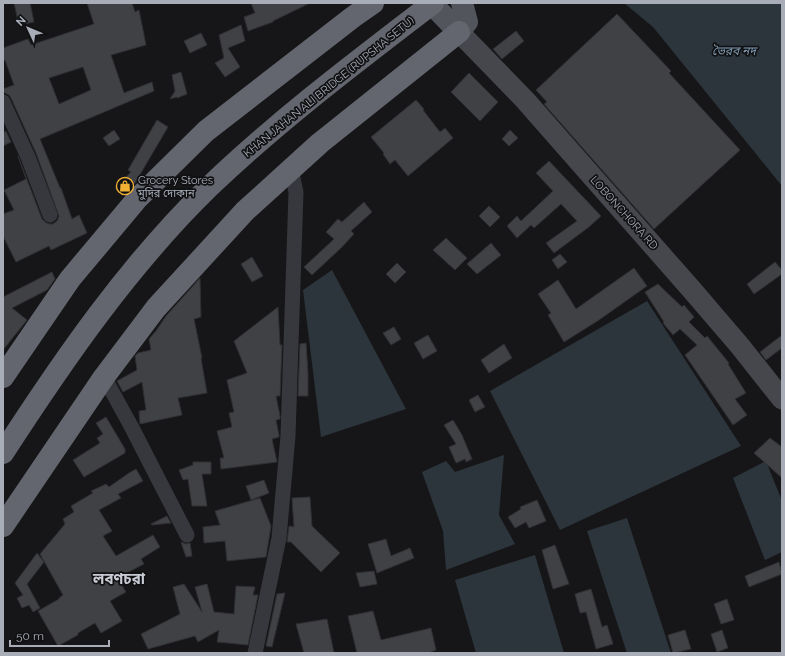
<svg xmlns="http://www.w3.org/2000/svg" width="785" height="656" viewBox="0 0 785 656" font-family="Raleway,'Noto Sans Bengali',sans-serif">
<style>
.water{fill:#2c353c}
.building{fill:#404145;stroke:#303034;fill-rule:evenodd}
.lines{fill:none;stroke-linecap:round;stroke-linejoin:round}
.street{stroke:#37383d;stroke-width:15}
.secondary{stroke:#45474d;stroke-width:21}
.primary{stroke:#53555c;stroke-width:22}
.highway{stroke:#63666e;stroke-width:22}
.highway-bridge{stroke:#63666e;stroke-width:22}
.labels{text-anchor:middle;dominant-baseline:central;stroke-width:3.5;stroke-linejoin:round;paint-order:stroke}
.street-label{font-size:11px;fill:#a8adb8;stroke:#111113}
.poi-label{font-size:11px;fill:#a8adb8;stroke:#111113;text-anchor:start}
.water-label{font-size:12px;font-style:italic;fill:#7f9bb3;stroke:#111113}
.district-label{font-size:15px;font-weight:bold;fill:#c9ccd4;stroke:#111113}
</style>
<rect width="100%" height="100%" fill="#161618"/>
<path class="water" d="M624 3H782V186L653 27Z
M332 270 406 409 321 437 303 290Z
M647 301 741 446 560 530 490 391Z
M504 455 499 515 515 544 446 570 443 531 422 472 446 461 455 472Z
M766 461 782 501V552L765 560 733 478Z
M627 518 671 653H627L587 531Z
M535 555 564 653H476L455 580Z"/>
<path class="building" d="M14 3H30L34 22 19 25Z
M87 3H132L135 12 139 10 146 45 111 55 124 93 152 82 154 91 40 139 60 188H61L72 219 79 215 87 233 51 250 49 246 16 262 3 236V214L14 210 4 190 26 179 18 156 42 219 45 222 49 224H53L57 221 59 216 36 153 11 98 9 95 3 92V89L14 85 5 60 3 61V48L28 39 31 45 94 24ZM83 67 91 90 59 104 49 78Z
M251 3H310L273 21V22L248 31 244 17 255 13Z
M617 14 671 71 669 73 740 150 654 229 544 104 547 102 536 90Z
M241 25 245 41 228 48 240 67 225 77 215 63 224 58 219 35Z
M516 31 524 41 502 59 493 49Z
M201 33 207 45 190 53 184 41Z
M181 72 187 94 177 98V97L170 99 175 91 172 75Z
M469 73 498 102 480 121 451 92Z
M416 100 424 109 423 110 440 132 445 128 453 138 408 176 395 160 390 164 383 154 384 153 371 137Z
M157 120 168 127 135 183 123 195 115 188 131 172 128 170Z
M114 130 120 139 109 146 103 138Z
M510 130 518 138 509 146 502 139Z
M6 131 11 142 3 146V133Z
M549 161 601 216 589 227 554 253 546 243 577 221 561 204 534 228 531 225 517 238 507 226 517 216 521 221 553 191 536 173Z
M364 202 372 212 351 231 354 234 341 248 312 275 304 267 334 239 326 232 338 219 342 222Z
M489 206 500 217 490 227 479 216Z
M446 238 467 258 455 270 433 250Z
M491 243 501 255 477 274 467 264Z
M560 254 567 262 558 269 552 260Z
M252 257 263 276 252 282 241 264Z
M775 262 782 270V274L754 294 747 284Z
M397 263 406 272 395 283 386 274Z
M634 268 647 286 599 320 564 342 548 315 551 313 538 294 558 280 576 309Z
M52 272 55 279 47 290 12 308 27 320 3 350V297Z
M200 278 201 317 194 319 202 358H201L207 393 178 398 182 415 140 424 139 411 146 410 142 382 123 392 117 381 137 370 135 356 138 353 151 350 149 339 156 331 166 316Z
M658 284 682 307 684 305 694 317 689 322 705 338 707 336 729 363 728 364 746 393 735 399 747 415 733 425 685 355 697 345 680 329 673 335 663 323 664 322 645 292Z
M278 307 280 345H282L280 396H276L280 416V419L276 420 279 435V437L272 439 277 462 221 469 220 458H224L217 431 232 427 229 413 234 412 227 380 247 373 234 341Z
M394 327 401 339 391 345 383 333Z
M428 335 437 351 423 359 414 343Z
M782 335V348L766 360 760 352Z
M306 343 308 373V396H298L300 344Z
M504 344 512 358 489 373 481 360Z
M478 395 485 407 475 412 469 400Z
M106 417 125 449V453L84 477 73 460 100 443 97 438 103 434 96 423Z
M453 420 462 435 472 459 466 462 465 459 456 463 449 447 456 444 444 425Z
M770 438 782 447V478L754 453Z
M193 462H211V474H202L207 506H192L188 479 183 480 179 470 193 465Z
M136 469 143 481 118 494 121 498 99 510 112 531 103 536 116 556 153 535 160 547 141 559 144 564 119 577V578L118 579 126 592 110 601 122 621 101 633 95 623 78 633V635L58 646 38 611 59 599V598L63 595 40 554 65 524 63 519 74 512 71 506 93 493 91 491 106 484 109 487 129 473Z
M264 480 269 493 251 500 246 486Z
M310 497 312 526 340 553 321 572 291 542H287L289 526 294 527 292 498Z
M260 498 271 526 266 557 227 561 225 541 204 543 203 527 220 525 215 511Z
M537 500 546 521 529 528 526 522 515 528 508 517 521 509 520 507Z
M167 516 171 523 152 525 151 524Z
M386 539 391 556 410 548 414 558 377 573 368 544Z
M181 542 186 544 190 543 192 556 186 557Z
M555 545 569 584 553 589 542 550Z
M37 553 44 562 27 584 40 608 33 612 29 605 22 608 17 598 23 595 15 583Z
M779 562 782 574 749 587 745 576Z
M374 571 377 584 360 587 356 573Z
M184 584 202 612 195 587 207 584 214 612 234 614 236 586 255 587 253 595H258L248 645 217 642 219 630 198 642 195 636 148 649 141 634 180 614 173 587Z
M591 589 602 627 607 625 613 644 596 649 586 612 580 613 575 594Z
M285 593 272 647 266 646 277 594Z
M727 599 734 620 721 624 714 604Z
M373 611 381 640 431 628 436 650 428 653H357L348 616Z
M327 619 334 653H304L296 624Z
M685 630 691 649 673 653 668 635Z
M722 630 728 648 717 652 711 634Z"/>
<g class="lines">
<path class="street" d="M3 102 28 157 50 215
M104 377 131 426 187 535
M255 653 279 538 288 436 296 192 291 169"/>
<path class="secondary" d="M459 32 525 100 692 290 740 346 782 399"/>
<path class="primary" d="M431 3 459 32 467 22 462 3"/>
<path class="highway" d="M3 377 70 279 137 199 206 131 353 17 373 3
M3 526 104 377 156 308 245 211 320 143 459 32"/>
<path class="highway-bridge" d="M3 453C64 359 128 266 209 187 279 120 356 62 433 3"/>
</g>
<defs>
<g id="shop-ring" transform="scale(0.9)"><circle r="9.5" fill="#111113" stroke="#f2b134" stroke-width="1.5"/><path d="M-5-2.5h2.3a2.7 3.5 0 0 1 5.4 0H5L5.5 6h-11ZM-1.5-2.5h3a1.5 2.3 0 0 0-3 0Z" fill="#f2b134"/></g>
</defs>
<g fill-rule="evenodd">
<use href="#shop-ring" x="125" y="186"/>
</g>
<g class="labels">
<g class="street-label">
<text transform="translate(329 87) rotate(-39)">KHAN JAHAN ALI BRIDGE (RUPSHA SETU)</text>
<text transform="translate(624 213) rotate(48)">LOBONCHORA RD</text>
</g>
<g class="poi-label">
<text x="138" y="180">Grocery Stores<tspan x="138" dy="13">মুদির দোকান</tspan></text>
</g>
<g class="water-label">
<text x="734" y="51">ভৈরব নদ</text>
</g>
<g class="district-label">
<text x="119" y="579">লবণচরা</text>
</g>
</g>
<rect width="785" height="656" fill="none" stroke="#a8adb8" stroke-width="8"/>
<g transform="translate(28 28) rotate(314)" stroke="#111113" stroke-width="3" paint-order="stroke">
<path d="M0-3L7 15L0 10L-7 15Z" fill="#a8adb8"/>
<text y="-6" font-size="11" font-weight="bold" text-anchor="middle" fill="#a8adb8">N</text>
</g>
<path d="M10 640v6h99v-6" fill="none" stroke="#a8adb8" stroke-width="2"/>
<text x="16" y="640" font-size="12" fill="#a8adb8" stroke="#111113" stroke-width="3" paint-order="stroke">50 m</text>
</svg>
